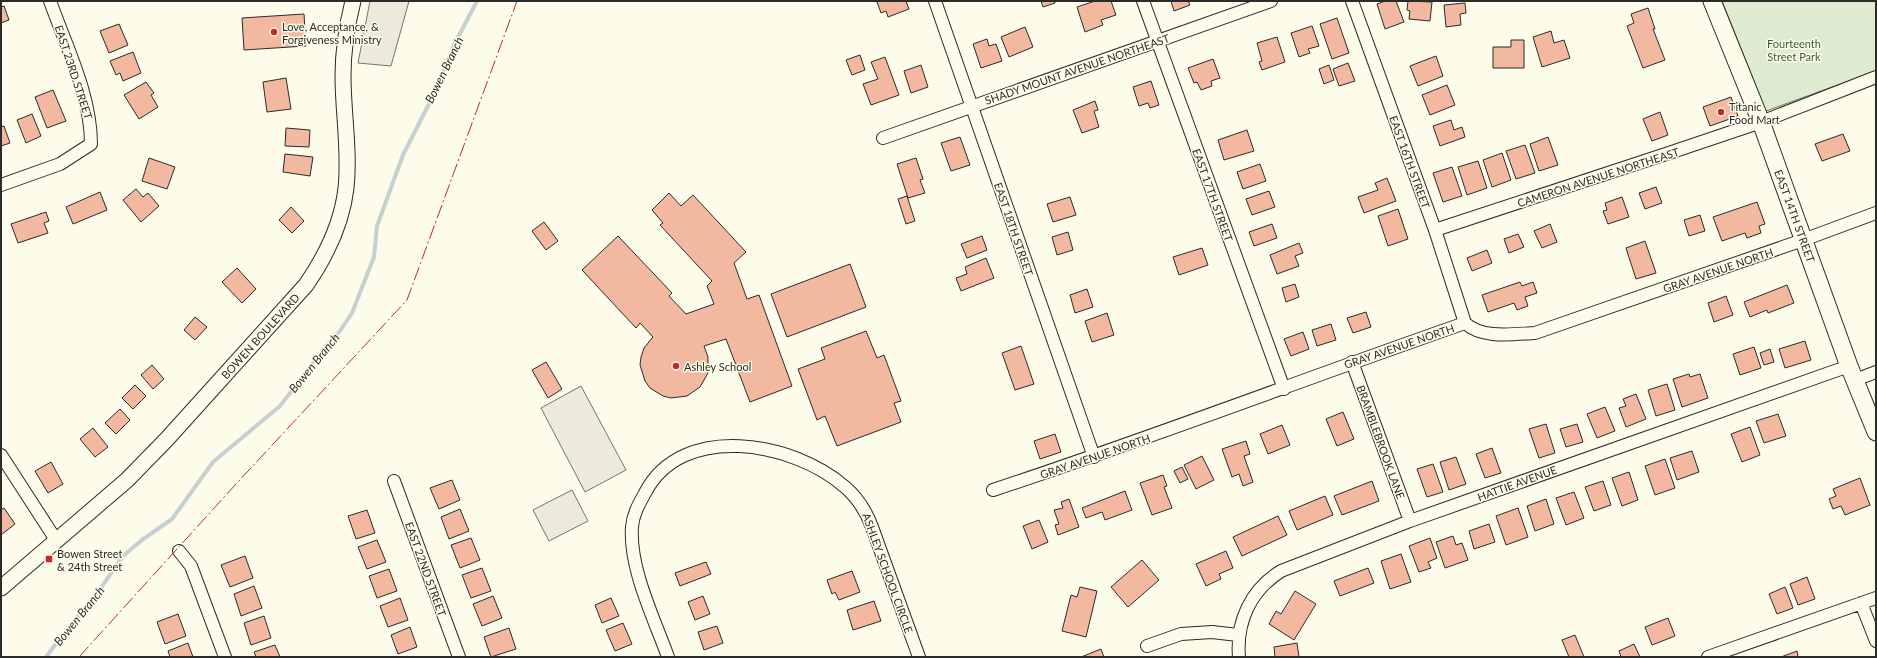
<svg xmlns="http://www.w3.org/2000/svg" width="1877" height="658" viewBox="0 0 1877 658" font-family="Lato,sans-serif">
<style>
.green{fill:#deebd1;stroke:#74746e}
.parking{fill:#eceadb;stroke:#74746e}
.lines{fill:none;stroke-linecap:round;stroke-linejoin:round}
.stream{stroke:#c7d0d0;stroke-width:4}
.building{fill:#f2b8a0;stroke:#2b2b2b}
.minor-casing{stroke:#2b2b2b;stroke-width:14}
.tertiary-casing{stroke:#2b2b2b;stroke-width:17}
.secondary-casing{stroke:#2b2b2b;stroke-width:19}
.minor{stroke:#fdfbea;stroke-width:12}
.tertiary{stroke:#fdfbea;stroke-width:15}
.secondary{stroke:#fdfbea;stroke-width:17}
.power{stroke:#c62828;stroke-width:1;stroke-dasharray:14 3 2 3;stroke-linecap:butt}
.poi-dot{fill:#c62828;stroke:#fdfbea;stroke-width:1.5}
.labels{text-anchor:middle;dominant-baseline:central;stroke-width:3;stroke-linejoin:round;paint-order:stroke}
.poi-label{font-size:11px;fill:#2b2b2b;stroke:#fdfbea;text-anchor:start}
.park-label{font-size:11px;fill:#34623c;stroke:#fdfbea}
.street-label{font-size:11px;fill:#2b2b2b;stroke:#fdfbea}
.water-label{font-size:12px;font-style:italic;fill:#2b2b2b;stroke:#fdfbea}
</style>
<rect width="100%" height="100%" fill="#fdfbea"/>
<path class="green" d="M1722 1H1876V71L1766 111Z"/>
<path class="parking" d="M370 1H409L391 66 358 63Z
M581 386 626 470 585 492 541 408Z
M572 490 588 521 549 541 533 510Z"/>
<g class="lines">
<path class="stream" d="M46 657 71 624 89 605 123 556 142 540 172 519 213 462 280 406 326 346 340 331 352 313 374 257 377 226 403 155 435 92 454 45 477 1"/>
</g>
<path class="building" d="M880 1H906L909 9 888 17 886 11 881 13 877 2Z
M1041 1H1055V3L1043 7Z
M1095 1H1111L1116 15 1101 20 1103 25 1085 32 1077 7Z
M1171 1H1188L1190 5 1174 11Z
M1385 1H1396L1404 22 1385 29 1377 4Z
M1408 1 1432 2 1430 21 1409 19 1410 11 1407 10Z
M1465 3 1466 13 1460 14 1461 25 1446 27 1444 5Z
M4 6 9 20 1 23V7Z
M1648 8 1655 29H1653L1665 60 1643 68 1627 26 1634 23 1631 14Z
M304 14 306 46 244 50 242 18Z
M1337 18 1349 53 1332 59 1320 24Z
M119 24 128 45 109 53 100 31Z
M1312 26 1319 46 1308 49 1310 53 1299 57 1291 33Z
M1025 27 1033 47 1009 57 1001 37Z
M1551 31 1554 43 1564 40 1570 58 1542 67 1533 37Z
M1277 37 1285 62 1262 70 1259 62 1262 61 1257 43Z
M987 39 989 46 996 44 1002 61 981 68 973 44Z
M1511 40H1524V68H1493V47H1511Z
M133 52 141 73 123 81 120 73 116 75 110 61Z
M860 55 865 70 852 75 846 60Z
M1436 56 1443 76 1418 86 1410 66Z
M885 57 899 95 871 105 863 84 878 79 871 62Z
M1213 59 1220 78 1211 81 1212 86 1201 90 1197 82 1194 83 1188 68Z
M1348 63 1355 81 1339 86 1333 69Z
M921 65 928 87 911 93 904 71Z
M1329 65 1334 80 1324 84 1319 69Z
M286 78 291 109 267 112 263 82Z
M1151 81 1159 105 1150 108 1148 103 1139 106 1133 87Z
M146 82 154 93 151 95 158 107 139 119 124 95Z
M1447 85 1455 105 1430 115 1422 95Z
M53 90 66 121 47 128 35 97Z
M1731 97 1738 116 1710 126 1703 107Z
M1095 101 1098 110 1094 111 1099 127 1082 133 1073 110Z
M1660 112 1668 135 1652 141 1643 119Z
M32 114 41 136 26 143 17 120Z
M1451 120 1454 130 1462 127 1465 137 1440 146 1433 126Z
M4 126 10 143 1 146V127Z
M286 128 310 130 309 147 285 146Z
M1247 130 1254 151 1224 160 1218 140Z
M1843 134 1850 151 1822 161 1815 144Z
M960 137 970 165 951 171 941 143Z
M1548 137 1558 165 1539 171 1530 144Z
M1525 145 1535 173 1516 179 1506 151Z
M1502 153 1511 180 1492 187 1483 160Z
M285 154 313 157 310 176 283 172Z
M149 158 175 167 167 189 142 181Z
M916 158 923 179 920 180 925 193 908 198 897 164Z
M1478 161 1487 188 1467 195 1458 167Z
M1260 164 1266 181 1243 189 1237 172Z
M1452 167 1462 196 1443 202 1433 173Z
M1387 178 1396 201 1364 213 1358 197 1378 190 1375 183Z
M1656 187 1662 203 1645 209 1639 193Z
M136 189 143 197 148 193 159 206 141 222 123 200Z
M1269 191 1275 207 1252 215 1246 199Z
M100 192 107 210 73 224 66 207Z
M669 193 681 206 693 195 746 252 734 263 747 299 759 295 792 386 750 402 726 339 704 346 708 357V373L700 387 687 396 671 398 663 396 650 388 645 381 640 365 641 357 644 348 653 337 640 323 636 328 582 270 618 236 672 293 669 296 686 314 714 304 707 286 712 281 660 225 663 223 652 210Z
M907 196 915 221 906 224 898 199Z
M1070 197 1076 215 1053 222 1047 204Z
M1622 197 1629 217 1608 224 1603 211 1607 210 1605 203Z
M1757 202 1765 224 1759 226 1761 233 1747 238 1745 233 1722 241 1713 217Z
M291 207 304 221 292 233 279 220Z
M1398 209 1408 239 1388 246 1378 216Z
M46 212 49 221 44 223 48 233 18 243 11 224Z
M1700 215 1705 231 1689 236 1684 220Z
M544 222 558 241 546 250 532 231Z
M1272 224 1277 238 1254 246 1249 232Z
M1550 224 1557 242 1542 248 1534 231Z
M1068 232 1073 250 1057 255 1052 237Z
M1518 234 1524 247 1509 253 1504 239Z
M982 236 987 250 967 258 961 244Z
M1645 241 1656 273 1636 279 1626 248Z
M1299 243 1303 253 1295 256 1299 266 1277 274 1270 255Z
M1202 248 1208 265 1179 275 1173 257Z
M1487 250 1492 263 1472 271 1467 258Z
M986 258 994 278 961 291 956 278 967 274 965 267Z
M850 264 866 307 787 337 771 294Z
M237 268 256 289 242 303 222 282Z
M1520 282 1522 286 1533 282 1537 293 1525 297 1528 306 1517 310 1514 303 1488 312 1482 295Z
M1295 284 1299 297 1286 302 1282 288Z
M1787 285 1794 303 1768 313 1767 310 1750 317 1744 302Z
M1087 289 1093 307 1075 313 1070 295Z
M1726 296 1733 315 1714 322 1708 303Z
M1366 312 1371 327 1353 333 1347 318Z
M1107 313 1114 335 1092 342 1085 321Z
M195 317 207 327 195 340 184 330Z
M1331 324 1336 340 1317 346 1312 330Z
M866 331 877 358 884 355 901 401 894 403 901 422 837 446 825 416 817 420 798 369 825 359 821 348Z
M1303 332 1309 349 1291 356 1284 339Z
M1805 341 1811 360 1785 368 1779 349Z
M1021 346 1034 384 1015 390 1002 353Z
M1754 347 1761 368 1740 375 1733 354Z
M1770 349 1774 362 1764 365 1760 353Z
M546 362 562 389 548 398 532 370Z
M152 365 164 379 153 389 141 375Z
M1689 374 1690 377 1700 374 1708 398 1682 407 1673 379Z
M1667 384 1675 410 1656 416 1648 390Z
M135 385 146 396 133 409 122 398Z
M1636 394 1646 419 1626 427 1619 408 1626 406 1623 399Z
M1605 407 1615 431 1597 438 1587 414Z
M120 409 130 420 116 434 105 423Z
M1343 412 1354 439 1337 446 1326 419Z
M1778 414 1786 436 1764 443 1756 421Z
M1546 424 1555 453 1539 458 1529 429Z
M1577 424 1583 442 1566 447 1560 429Z
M1282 425 1290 445 1268 454 1260 434Z
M1750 427 1760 455 1742 462 1731 434Z
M93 428 108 447 95 457 80 439Z
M1055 434 1061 452 1040 459 1034 441Z
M1246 441 1250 454 1244 456 1253 482 1243 486 1239 474 1232 477 1222 449Z
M1492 448 1501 473 1485 478 1476 454Z
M1692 451 1699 472 1677 480 1670 458Z
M1202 456 1214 480 1196 489 1184 465Z
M1456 457 1466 484 1449 490 1440 462Z
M1665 459 1675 488 1655 495 1645 466Z
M51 462 63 484 48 493 35 471Z
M1433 464 1443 492 1427 497 1417 469Z
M1182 467 1188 479 1180 483 1174 471Z
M1629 472 1638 500 1622 506 1612 478Z
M1163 475 1167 486 1164 487 1172 508 1152 515 1140 483Z
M1860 478 1870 505 1845 515 1841 506 1833 509 1829 499 1836 496 1833 489Z
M452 480 460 500 439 509 430 488Z
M1372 481 1379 501 1342 515 1334 496Z
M1603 481 1611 505 1594 511 1585 487Z
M1125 491 1132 510 1105 520 1102 512 1086 518 1082 508Z
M1574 492 1584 518 1566 525 1556 498Z
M1325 496 1333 515 1297 530 1289 511Z
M1069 499 1079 527 1058 535 1055 525 1059 524 1054 510 1063 508 1061 502Z
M1546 499 1554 524 1535 531 1527 506Z
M4 508 15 524 1 535V510Z
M1518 508 1528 537 1506 545 1496 516Z
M460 509 469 531 449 539 441 517Z
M367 510 375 533 356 539 348 516Z
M1278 516 1287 535 1242 556 1233 537Z
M1039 520 1048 542 1032 549 1023 526Z
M1489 524 1495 542 1474 549 1469 531Z
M1453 536 1456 545 1462 543 1468 560 1445 568 1436 542Z
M471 538 480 560 460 568 451 545Z
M1430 538 1437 558 1428 562 1431 568 1419 572 1409 546Z
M377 540 386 562 367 569 358 547Z
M1226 551 1233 568 1219 574 1221 579 1206 586 1196 564Z
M1401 554 1411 582 1390 589 1381 561Z
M245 556 253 578 230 587 221 565Z
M1142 560 1159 580 1128 607 1111 587Z
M706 562 711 574 680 586 675 573Z
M482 568 491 591 471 598 462 575Z
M1368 568 1374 583 1340 596 1334 581Z
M389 569 397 591 377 598 369 576Z
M852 571 860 592 839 600 835 592 832 594 827 580Z
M1807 577 1815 599 1798 605 1790 584Z
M254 586 262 608 241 616 234 594Z
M1080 587 1097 591 1086 637 1062 631 1071 595 1077 597Z
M1785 587 1793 608 1777 614 1769 594Z
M1295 591 1316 604 1294 640 1269 624 1276 611 1281 614Z
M493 596 502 618 482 626 473 604Z
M703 596 710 614 695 620 688 602Z
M400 598 408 620 388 627 380 606Z
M611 598 619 616 602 623 595 605Z
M874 601 881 621 853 630 847 610Z
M178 614 186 636 165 644 157 622Z
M264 616 271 638 251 645 244 623Z
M1668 618 1675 636 1652 645 1645 627Z
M623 623 632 644 615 651 606 630Z
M717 626 723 643 704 650 698 632Z
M410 627 417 647 398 654 391 635Z
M509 628 516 649 491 657 484 637Z
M1575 635 1584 657H1569L1562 640Z
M188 643 193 657H170L168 651Z
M1297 643 1299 657H1275L1274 647Z
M1634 644 1640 657H1621L1619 651Z
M275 645 280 657H256L254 652Z
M1101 649 1104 657H1081Z
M1797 651 1798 657H1781Z"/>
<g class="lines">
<g class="minor-casing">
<path id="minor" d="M935 1 1094 457
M1143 1 1284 389
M1352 1 1435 230 1465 323
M883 138 1271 1
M1 185 60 164 91 144C91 95 66 46 50 1
M1435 230 1669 153 1761 122 1876 77
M1465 323C1482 339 1513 334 1535 333L1803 240 1876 213
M1352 362 1410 521
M1855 380 1876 372
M1 455 56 540
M394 481 459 657
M993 490C1151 438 1307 378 1465 323
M179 551 191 566 225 657
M1861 603 1876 641
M1147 646 1181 634 1212 632 1238 635
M668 657C654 618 629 568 632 527 633 514 639 504 645 493 682 421 794 442 845 487 858 498 866 511 872 527L919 657
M1239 657C1236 621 1251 590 1281 571L1410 521 1849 366
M1708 657 1876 598"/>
</g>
<g class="tertiary-casing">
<path id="tertiary" d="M1 588 127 480 167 439 306 285C326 256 342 224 346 188 350 151 343 113 343 76 343 51 347 25 353 1"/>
</g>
<g class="secondary-casing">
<path id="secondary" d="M1712 1 1761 122 1849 366 1876 432"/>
</g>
<use href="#minor" class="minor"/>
<use href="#tertiary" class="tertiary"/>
<use href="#secondary" class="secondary"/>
<path class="power" d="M79 657 236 484 407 300 517 1"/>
</g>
<g class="poi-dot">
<circle cx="274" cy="32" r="4"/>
<circle cx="1721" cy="112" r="4"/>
<circle cx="676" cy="366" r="4"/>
<rect x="45" y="555" width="8" height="8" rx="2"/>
</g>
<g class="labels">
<g class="poi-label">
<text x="282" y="26">Love, Acceptance, &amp;<tspan x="282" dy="13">Forgiveness Ministry</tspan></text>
<text x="1729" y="106">Titanic<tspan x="1729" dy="13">Food Mart</tspan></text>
<text x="684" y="366">Ashley School</text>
<text x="57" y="553">Bowen Street<tspan x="57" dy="13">&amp; 24th Street</tspan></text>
</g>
<g class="park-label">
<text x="1794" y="43">Fourteenth<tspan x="1794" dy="13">Street Park</tspan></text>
</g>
<g class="street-label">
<text transform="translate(1077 69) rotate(-19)">SHADY MOUNT AVENUE NORTHEAST</text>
<text transform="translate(74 72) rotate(72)">EAST 23RD STREET</text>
<text transform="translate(1410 162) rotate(70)">EAST 16TH STREET</text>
<text transform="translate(1598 177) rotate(-18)">CAMERON AVENUE NORTHEAST</text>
<text transform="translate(1213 195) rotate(70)">EAST 17TH STREET</text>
<text transform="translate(1795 216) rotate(70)">EAST 14TH STREET</text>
<text transform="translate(1014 229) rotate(71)">EAST 18TH STREET</text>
<text transform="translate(1718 270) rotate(-19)">GRAY AVENUE NORTH</text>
<text transform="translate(260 336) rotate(-48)">BOWEN BOULEVARD</text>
<text transform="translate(1399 346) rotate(-19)">GRAY AVENUE NORTH</text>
<text transform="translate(1381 442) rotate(70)">BRAMBLEBROOK LANE</text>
<text transform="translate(1095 456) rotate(-19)">GRAY AVENUE NORTH</text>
<text transform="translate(1517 483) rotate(-20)">HATTIE AVENUE</text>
<text transform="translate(426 569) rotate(70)">EAST 22ND STREET</text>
<text transform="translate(888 573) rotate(70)">ASHLEY SCHOOL CIRCLE</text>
</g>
<g class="water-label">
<text transform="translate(444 70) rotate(-64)">Bowen Branch</text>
<text transform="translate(314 363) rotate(-51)">Bowen Branch</text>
<text transform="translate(79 616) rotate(-51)">Bowen Branch</text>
</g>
</g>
<rect width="1877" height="658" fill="none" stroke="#2b2b2b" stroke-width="4"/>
</svg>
